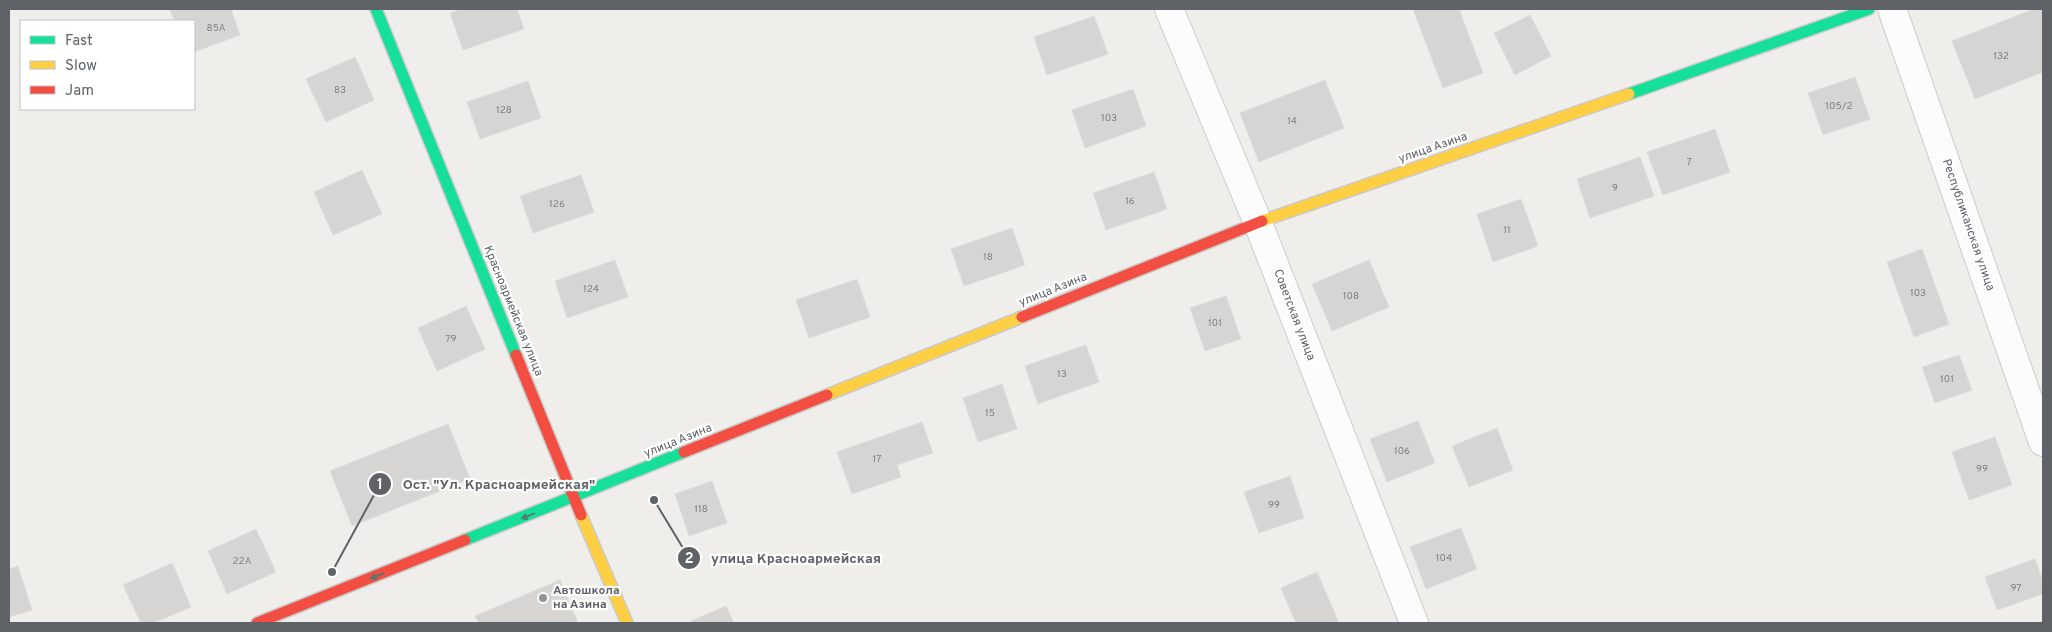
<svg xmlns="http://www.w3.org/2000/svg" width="2052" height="632" viewBox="0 0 2052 632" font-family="Overpass,sans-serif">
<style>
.building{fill:#d6d5d3;stroke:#deddd9}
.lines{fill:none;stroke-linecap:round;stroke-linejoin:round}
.street-casing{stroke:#cbcccc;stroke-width:30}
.fast-casing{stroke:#cacacb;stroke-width:14}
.slow-casing{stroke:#cacacb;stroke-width:14}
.jam-casing{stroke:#cacacb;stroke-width:14}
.street{stroke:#fdfcfc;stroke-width:28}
.fast{stroke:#16e098;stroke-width:11}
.slow{stroke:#ffcf43;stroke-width:11}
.jam{stroke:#f24e42;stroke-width:11}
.oneway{fill:#507c72}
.poi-dot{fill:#919496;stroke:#fff;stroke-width:2}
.labels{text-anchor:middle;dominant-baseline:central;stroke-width:4.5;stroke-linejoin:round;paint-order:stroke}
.number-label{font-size:10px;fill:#7e8184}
.street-label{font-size:12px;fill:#5f6368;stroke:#fff}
.poi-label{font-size:12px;font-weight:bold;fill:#5f6368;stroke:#fff;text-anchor:start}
.leader{fill:none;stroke:#5f6368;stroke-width:2}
.callout-dot{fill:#5f6368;stroke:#fff;stroke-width:2}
.mark-label{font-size:15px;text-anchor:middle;font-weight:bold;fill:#fff}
.callout-label{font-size:14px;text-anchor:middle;font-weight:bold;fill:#5f6368;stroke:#fff;stroke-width:4.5;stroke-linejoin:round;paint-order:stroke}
</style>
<rect width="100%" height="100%" fill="#efeeea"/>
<path class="building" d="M170 9H231L240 35 194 52V21H174Z
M462 9H517L524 29 463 50 450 13Z
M1413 9H1459L1483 73 1443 88Z
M2034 9 2043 10V72L1975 99 1952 41Z
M1530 15 1551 56 1515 75 1494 33Z
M1094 16 1108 54 1047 75 1034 37Z
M355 57 374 100 326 122 306 79Z
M1855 77 1870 119 1823 135 1808 93Z
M1325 80 1344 128 1259 162 1240 113Z
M528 81 541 118 480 139 467 102Z
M1133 89 1146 126 1085 148 1072 110Z
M1715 129 1730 172 1663 195 1647 152Z
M1640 157 1654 196 1590 218 1577 179Z
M362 170 382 214 333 235 314 192Z
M1154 172 1167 209 1106 230 1093 193Z
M581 175 594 212 533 233 520 196Z
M1521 199 1538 246 1493 262 1477 214Z
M1012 228 1025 265 964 286 951 249Z
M1922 249 1949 324 1914 337 1887 262Z
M615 260 628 297 567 318 555 281Z
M1369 260 1389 307 1332 331 1312 284Z
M857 279 870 317 809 338 796 300Z
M1226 296 1241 339 1205 351 1190 308Z
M466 306 485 349 437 371 418 328Z
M1086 345 1099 382 1038 404 1025 366Z
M1959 355 1972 390 1935 403 1922 367Z
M1002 384 1017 429 978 442 963 398Z
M1418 421 1435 463 1387 482 1370 439Z
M922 422 933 453 897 465 901 477 852 494 837 452Z
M448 424 470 479 352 526 330 471Z
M1497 428 1513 470 1469 487 1452 446Z
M1995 437 2012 485 1969 500 1952 452Z
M1290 476 1304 518 1259 533 1244 492Z
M712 481 727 523 689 536 675 494Z
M1461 528 1477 569 1426 589 1410 547Z
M256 529 276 572 227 594 208 551Z
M2035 559 2043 582V594L1997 610 1985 577Z
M172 563 191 607 153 623H141L123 585Z
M18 566 32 610 9 617V569Z
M1317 572 1339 623H1296L1281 588Z
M560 580 578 623H479L475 616Z
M726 606 734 623H692L691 621Z"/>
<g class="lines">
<g class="street-casing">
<path id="street" d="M1169 9 1258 223 1414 623
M1892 9 2043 442"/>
</g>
<g class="fast-casing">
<path id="fast" d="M376 9 516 355
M1629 94 1869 9
M465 540 684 452"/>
</g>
<g class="slow-casing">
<path id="slow" d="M1262 221 1629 94
M827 395 1022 317
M581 515 627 623"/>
</g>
<g class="jam-casing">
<path id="jam" d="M1022 317 1262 221
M516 355 581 515
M684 452 827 395
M257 623 465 540"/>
</g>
<use href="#street" class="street"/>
<use href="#fast" class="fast"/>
<use href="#slow" class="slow"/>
<use href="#jam" class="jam"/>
</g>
<defs><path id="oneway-solid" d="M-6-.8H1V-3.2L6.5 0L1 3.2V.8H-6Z" transform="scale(1.25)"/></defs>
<g class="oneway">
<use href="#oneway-solid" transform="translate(528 516) rotate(158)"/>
<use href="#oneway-solid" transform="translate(377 576) rotate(158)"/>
</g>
<circle class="poi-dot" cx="543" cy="598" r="5"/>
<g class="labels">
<g class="number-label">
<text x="216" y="28">85А</text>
<text x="2001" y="56">132</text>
<text x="340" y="90">83</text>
<text x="1839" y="106">105/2</text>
<text x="504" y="110">128</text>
<text x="1109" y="118">103</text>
<text x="1292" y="121">14</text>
<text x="1689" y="162">7</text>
<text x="1615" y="188">9</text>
<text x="1130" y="201">16</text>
<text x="557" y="204">126</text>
<text x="1507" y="230">11</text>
<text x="988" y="257">18</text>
<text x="591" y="289">124</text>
<text x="1918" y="293">103</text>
<text x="1351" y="296">108</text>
<text x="1215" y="323">101</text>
<text x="451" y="339">79</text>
<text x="1062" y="374">13</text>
<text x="1947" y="379">101</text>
<text x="990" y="413">15</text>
<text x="1402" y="451">106</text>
<text x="877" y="459">17</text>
<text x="1982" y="469">99</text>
<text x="1274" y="505">99</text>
<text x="701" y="509">118</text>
<text x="1444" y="558">104</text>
<text x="242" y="561">22А</text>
<text x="2016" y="588">97</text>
</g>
<g class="street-label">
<text transform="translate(1433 148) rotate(-19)">улица Азина</text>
<text transform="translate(1968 225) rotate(71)">Республиканская улица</text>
<text transform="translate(1053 290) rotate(-22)">улица Азина</text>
<text transform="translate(513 311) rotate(68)">Красноармейская улица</text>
<text transform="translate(1294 315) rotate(69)">Советская улица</text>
<text transform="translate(678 441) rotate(-22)">улица Азина</text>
</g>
<g class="poi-label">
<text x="553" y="591">Автошкола<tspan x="553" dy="14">на Азина</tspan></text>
</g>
</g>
<path class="leader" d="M332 572L380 484M654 500L689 558"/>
<g class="callout-dot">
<circle cx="332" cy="572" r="5"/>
<circle cx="654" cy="500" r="5"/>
<circle cx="380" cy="484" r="12"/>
<circle cx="689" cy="558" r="12"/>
</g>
<g class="mark-label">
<text x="380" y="489">1</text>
<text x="689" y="563">2</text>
</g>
<g class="callout-label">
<text x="499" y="489">Ост. "Ул. Красноармейская"</text>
<text x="796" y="563">улица Красноармейская</text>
</g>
<rect width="2052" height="632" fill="none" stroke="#5f6368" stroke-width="20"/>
<rect x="20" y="20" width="175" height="90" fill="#ffffff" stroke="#bfc1c3"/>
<rect x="30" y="36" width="25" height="8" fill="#16e098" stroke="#bfc1c3"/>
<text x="65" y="45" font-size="15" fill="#5f6368">Fast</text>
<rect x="30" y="61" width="25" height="8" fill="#ffcf43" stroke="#bfc1c3"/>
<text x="65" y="70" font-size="15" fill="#5f6368">Slow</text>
<rect x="30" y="86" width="25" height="8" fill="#f24e42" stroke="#bfc1c3"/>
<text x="65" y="95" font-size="15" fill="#5f6368">Jam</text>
</svg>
